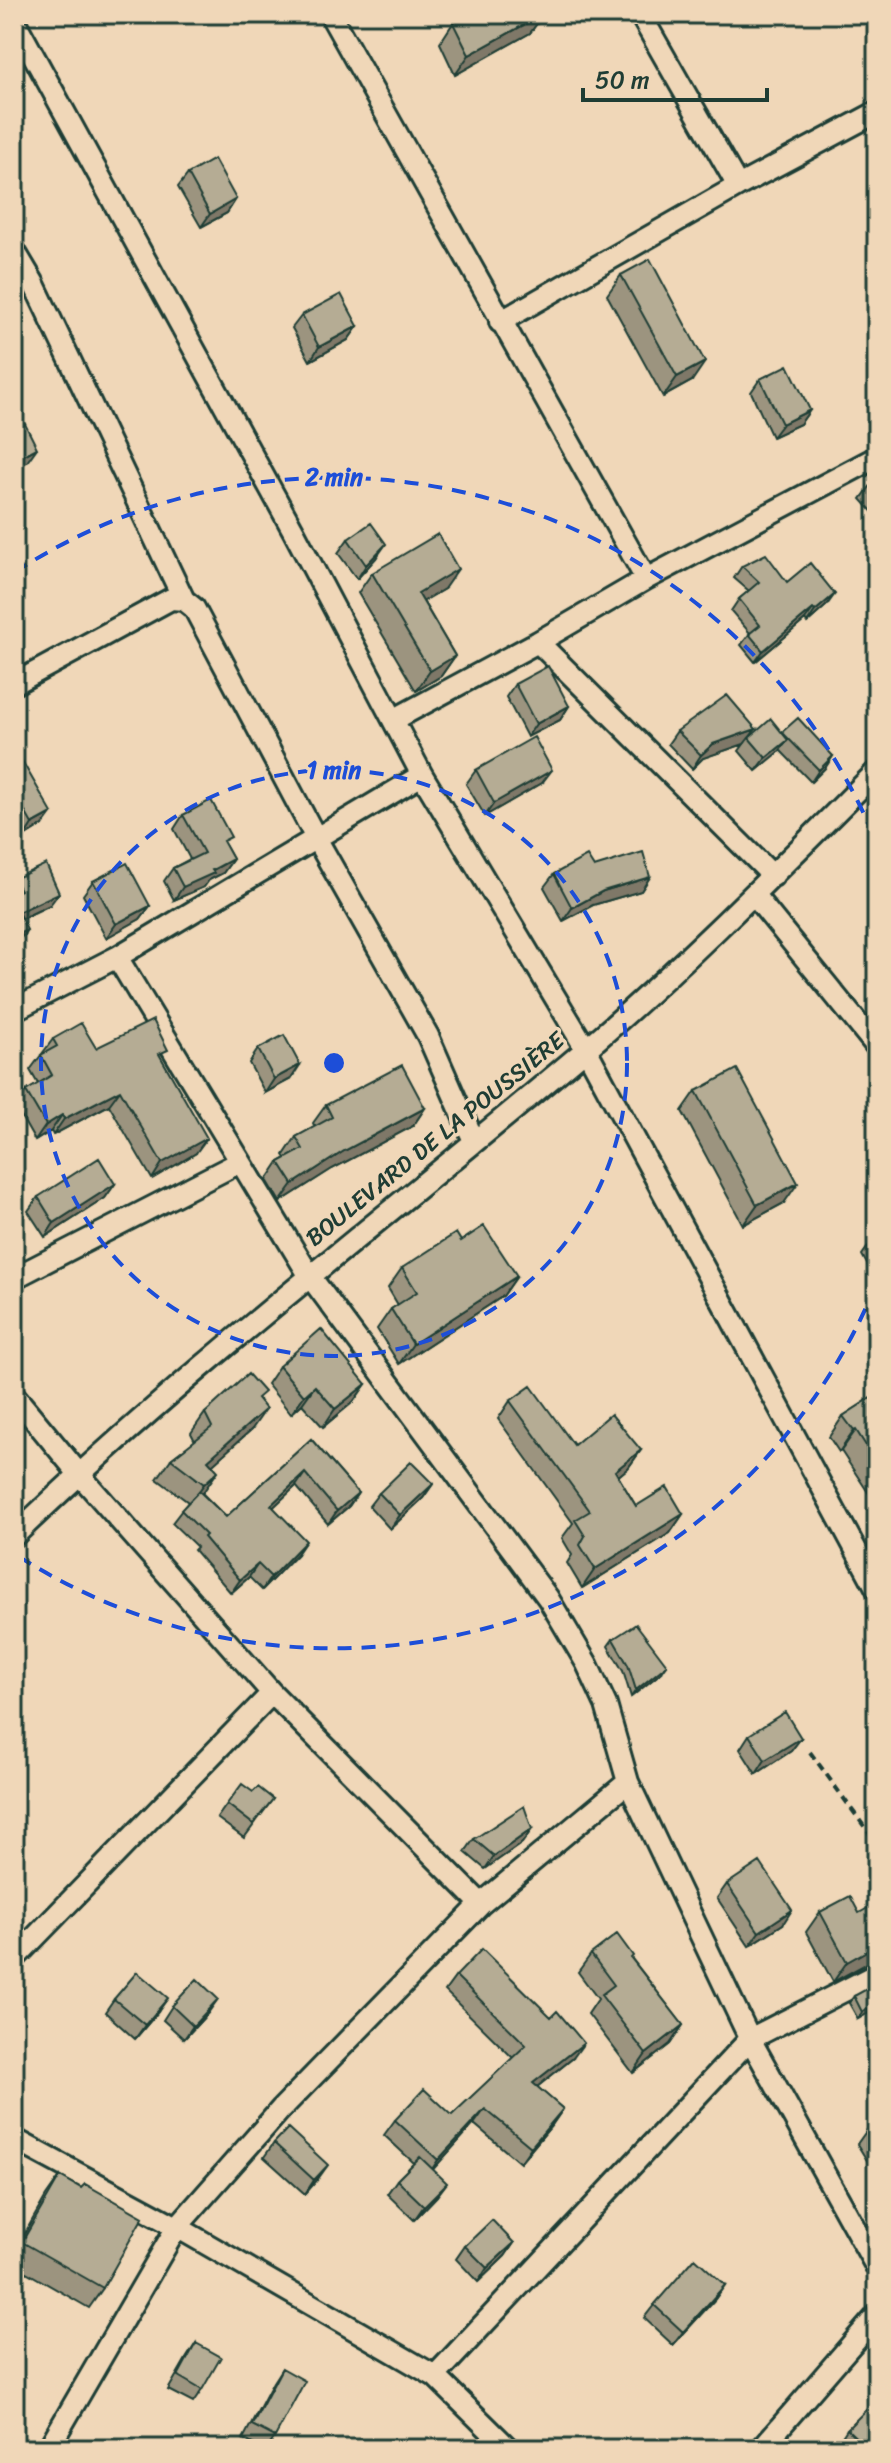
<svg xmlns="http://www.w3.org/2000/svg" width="891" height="2463" viewBox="0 0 891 2463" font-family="Sriracha,sans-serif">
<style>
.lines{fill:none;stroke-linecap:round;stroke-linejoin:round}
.minor-casing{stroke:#1f3d34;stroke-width:26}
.path{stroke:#1f3d34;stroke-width:4;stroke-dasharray:8 6;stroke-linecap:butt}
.minor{stroke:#f0d7b8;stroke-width:20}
.wall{fill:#9c947f;stroke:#1f3d34;stroke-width:2}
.shaded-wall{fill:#7f7868;stroke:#1f3d34;stroke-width:2}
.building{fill:#b5ac94;stroke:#1f3d34;stroke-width:2}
.ring{fill:none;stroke:#1d4ed8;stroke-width:4;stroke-dasharray:14 10}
.labels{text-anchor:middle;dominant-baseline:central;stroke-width:7;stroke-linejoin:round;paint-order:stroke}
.street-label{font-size:24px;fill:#1f3d34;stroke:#f0d7b8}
.centre{fill:#1d4ed8;stroke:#f0d7b8;stroke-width:4}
.ring-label{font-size:24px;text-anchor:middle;font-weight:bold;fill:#1d4ed8;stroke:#f0d7b8;stroke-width:7;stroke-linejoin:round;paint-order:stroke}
</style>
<rect width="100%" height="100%" fill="#f0d7b8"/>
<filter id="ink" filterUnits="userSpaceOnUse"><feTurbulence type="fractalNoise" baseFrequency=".0125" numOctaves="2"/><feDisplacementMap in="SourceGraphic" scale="16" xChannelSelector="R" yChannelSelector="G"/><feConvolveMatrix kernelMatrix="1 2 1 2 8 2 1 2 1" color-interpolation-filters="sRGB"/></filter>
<g filter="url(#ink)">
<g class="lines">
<g class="minor-casing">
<path id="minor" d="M330 14 646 579
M640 14 738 186
M14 20 293 530 422 775 586 1049 877 1589
M14 250 33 282 184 600 194 608 317 840 428 1036 474 1141
M500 322 738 186 877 112
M538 642 773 876
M14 684 171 599 184 600
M395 719 538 642 646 579 877 457
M754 895 877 1047
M117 957 309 1275 548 1598 587 1664 606 1705 628 1782 750 2039 877 2268
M14 1010 117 957 422 775
M14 1278 240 1162
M14 1395 79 1474 272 1693 481 1904
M14 1536C194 1362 394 1212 584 1051 687 963 782 866 877 771
M14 1959 272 1693
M14 2139 177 2227 435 2376 509 2449
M435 2376 750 2039 877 1974
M48 2449 177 2227 281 2109 481 1904 628 1782
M761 2449 877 2315"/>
</g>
<path class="path" d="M810 1752 877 1844"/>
<use href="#minor" class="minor"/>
</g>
<path class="wall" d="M544 14 530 33 455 75 440 43 453 23Z
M188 174 236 199 227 213 201 227 178 187Z
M621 275 692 381 663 397 607 295Z
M302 315 358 326 348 340 310 361 292 328Z
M760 379 810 410 800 424 772 437 751 392Z
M877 477V517L861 499Z
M348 539 376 558 357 579 338 553Z
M742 566 787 582 827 605 807 623 805 620 755 662 741 645 750 633 731 611 739 599 749 591 734 578Z
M372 573 444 589 423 601 455 656 441 676 416 691 358 593Z
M515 684 569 706 560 720 527 737 506 697Z
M677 731 752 734 782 733 833 756 825 768 811 782 780 750 756 771 739 751 744 744 703 758 692 769 668 744Z
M14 747 43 825 24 837 14 820Z
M476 770 542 783 485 816 466 784Z
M183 815 225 845 233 859 223 873 209 880 204 887 174 900 164 881 173 868 190 859 174 829Z
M594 867 650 877 641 891 593 905 563 921 544 887 554 874Z
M14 879 50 905 21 919 18 942 14 944Z
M93 881 150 906 140 919 106 938 83 895Z
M53 1039 96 1048 161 1059 196 1153 152 1179 109 1105 53 1135 51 1131 35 1141 15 1106 26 1091 38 1084 30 1070Z
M258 1049 291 1079 265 1093 249 1063Z
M696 1091 784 1203 743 1225 682 1111Z
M326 1105 425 1108 413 1126 332 1169 280 1202 267 1180 279 1162 286 1158 284 1155 296 1137 315 1127 313 1123Z
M115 1184 105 1198 45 1237 28 1211 38 1197Z
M877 1238V1282L862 1255 872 1241Z
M461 1241 517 1276 503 1296 399 1364 377 1329 391 1309 398 1305 388 1288 402 1268Z
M279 1366 366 1384 353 1402 323 1427 302 1404 291 1414 267 1384Z
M877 1394V1506L841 1451 839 1452 829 1437 843 1416Z
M259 1400 252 1429 212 1464 204 1491 202 1493 226 1517 311 1439 358 1493 349 1506 328 1524 296 1486 273 1507 297 1554 262 1590 249 1577 231 1593 194 1550 197 1547 172 1523 188 1502 157 1479 171 1459 195 1441 191 1433 205 1413Z
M510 1401 574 1445 641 1450 628 1468 618 1476 636 1506 683 1514 670 1533 582 1588 567 1563 572 1555 562 1538 573 1523 498 1419Z
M433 1484 423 1498 390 1529 369 1506 379 1493Z
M613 1639 662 1672 631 1697 623 1671 608 1646Z
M749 1735 801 1738 791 1751 756 1774 740 1749Z
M253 1792 273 1799 244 1838 217 1818 227 1804Z
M532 1829 522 1843 485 1869 465 1852 474 1839Z
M727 1884 783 1924 749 1946 717 1898Z
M820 1912 877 1958 833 1982 806 1932Z
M591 1954 632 1959 683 2025 670 2044 633 2073 588 2014 598 1999 578 1972Z
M456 1976 573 2058 537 2087 563 2109 552 2125 520 2163 474 2124 433 2169 437 2196 414 2220 387 2194 397 2180 414 2163 384 2135 395 2120 452 2115 513 2058 445 1991Z
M877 1990V2008L858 2019 849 2003 854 1996Z
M114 1999 158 2012 135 2039 105 2012Z
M172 2006 208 2013 184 2039 163 2020Z
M877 2124V2164L871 2167 857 2144 867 2130Z
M274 2143 318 2179 305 2194 264 2157Z
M60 2176 103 2288 89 2308 14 2265V2252L46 2196Z
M514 2243 505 2256 478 2282 456 2259 465 2246Z
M725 2285 715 2299 673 2345 644 2318 654 2305Z
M196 2343 202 2390 193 2403 168 2390 187 2357Z
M282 2368 275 2437 267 2449H262L243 2439 273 2382Z
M877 2415V2449H834L847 2429Z"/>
<path class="shaded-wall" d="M544 14 530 33 455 75 469 55Z
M236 199 227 213 201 227 210 214Z
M358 326 348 340 310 361 319 347Z
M705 362 692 381 663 397 677 377Z
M810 410 800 424 772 437 782 424Z
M37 448 27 462 14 469V460Z
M386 544 376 558 357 579 366 565Z
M458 569 444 589 404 613 418 593Z
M835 594 827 605 807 623 815 611Z
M813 609 805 620 755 662 763 651Z
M455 656 441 676 416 691 430 671Z
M569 706 560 720 527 737 536 724Z
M756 729 744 744 703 758 692 769 701 755 713 744Z
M788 740 778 753 756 771 766 758Z
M833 756 825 768 811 782 819 770Z
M552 770 542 783 485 816 494 803Z
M52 813 43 825 24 837 32 824Z
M233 859 223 873 209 880 204 887 174 900 183 887Z
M650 877 641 891 593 905 563 921 572 908 603 891Z
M59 893 50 905 14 922 18 912Z
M150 906 140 919 106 938 116 924Z
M27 930 18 942 14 944V936Z
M300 1065 291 1079 265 1093 274 1079Z
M120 1090 109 1105 53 1135 64 1119Z
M425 1108 413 1126 332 1169 280 1202 293 1184 344 1151Z
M62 1115 51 1131 35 1141 46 1125Z
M207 1138 196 1153 152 1179 162 1163Z
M798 1183 784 1203 743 1225 757 1205Z
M115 1184 105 1198 45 1237 54 1223Z
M517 1276 503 1296 399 1364 413 1344Z
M366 1384 353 1402 323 1427 335 1409Z
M315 1386 302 1404 291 1414 304 1396Z
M266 1409 252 1429 195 1480 208 1460Z
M856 1430 841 1451 839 1452 854 1431Z
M641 1450 628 1468 602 1490 615 1471Z
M218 1471 204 1491 190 1504 204 1484Z
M305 1473 296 1486 262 1518 271 1505Z
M433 1484 423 1498 390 1529 400 1515Z
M358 1493 349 1506 328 1524 337 1511Z
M683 1514 670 1533 582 1588 595 1569Z
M306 1541 297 1554 262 1590 271 1577Z
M258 1564 249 1577 231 1593 240 1580Z
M667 1665 662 1672 631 1697 636 1690Z
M801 1738 791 1751 756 1774 765 1760Z
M532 1829 522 1843 485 1869 494 1856Z
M792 1910 783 1924 749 1946 759 1932Z
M877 1945V1958L833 1982 847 1962Z
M168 1998 158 2012 135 2039 145 2025Z
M218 1999 208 2013 184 2039 193 2026Z
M877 2004V2008L858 2019 862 2012Z
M683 2025 670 2044 633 2073 646 2054Z
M584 2043 573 2058 522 2099 533 2083Z
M485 2109 474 2124 428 2175 438 2160Z
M563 2109 552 2125 520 2163 531 2147Z
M328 2165 318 2179 305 2194 314 2180Z
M447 2183 437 2196 414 2220 424 2206Z
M514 2243 505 2256 478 2282 487 2268Z
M725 2285 715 2299 673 2345 683 2332Z"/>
<path class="building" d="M470 14H543L469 55 453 23Z
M214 159 236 199 210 214 188 174Z
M650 259 705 362 677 377 621 275Z
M341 294 358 326 319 347 302 315Z
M788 365 810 410 782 424 760 379Z
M25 424 37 448 14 460V429Z
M371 523 386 544 366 565 348 539Z
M438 534 458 569 418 593 455 656 430 671 372 573Z
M766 554 787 582 810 563 835 594 815 611 813 609 763 651 749 634 760 625 739 599 759 582 742 566Z
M548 666 569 706 536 724 515 684Z
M727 695 756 729 713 744 701 755 677 731Z
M798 718 833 756 819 770 782 732Z
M771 719 788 740 766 758 749 738Z
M534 737 552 770 494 803 476 770Z
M14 747 52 813 32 824 14 792Z
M211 800 231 837 223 841 233 859 212 870 214 873 183 887 173 868 204 853 183 815Z
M643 852 650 877 603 891 572 908 554 874 587 856 594 867Z
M127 863 150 906 116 924 93 881Z
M46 864 59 893 18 912 27 930 14 936V893L20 890 14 879Z
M153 1020 168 1050 159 1054 207 1138 162 1163 120 1090 64 1119 62 1115 46 1125 26 1091 52 1075 41 1055 57 1046 53 1039 81 1023 96 1048Z
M284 1035 300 1065 274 1079 258 1049Z
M402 1065 425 1108 344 1151 293 1184 279 1162 303 1149 296 1137 332 1117 326 1105Z
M737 1069 798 1183 757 1205 696 1091Z
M99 1158 115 1184 54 1223 38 1197Z
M484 1226 517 1276 413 1344 391 1309 417 1292 402 1268 456 1233 461 1241Z
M877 1238V1251L872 1241Z
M321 1329 366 1384 335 1409 315 1386 304 1396 279 1366Z
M248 1374 264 1392 257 1398 266 1409 208 1460 218 1471 204 1484 171 1459 212 1427 205 1413Z
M531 1386 574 1445 611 1414 641 1450 615 1471 636 1506 667 1487 683 1514 595 1569 580 1545 585 1536 575 1520 590 1511 510 1401Z
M877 1394V1463L856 1430 854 1431 843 1416Z
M311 1439 358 1493 337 1511 305 1473 271 1505 306 1541 271 1577 258 1564 240 1580 204 1537 206 1535 181 1510 199 1491 226 1517Z
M411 1462 433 1484 400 1515 379 1493Z
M636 1624 667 1665 636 1690 628 1665 613 1639Z
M785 1712 801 1738 765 1760 749 1735Z
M242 1784 253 1792 258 1787 273 1799 253 1824 227 1804Z
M524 1806 532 1829 494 1856 474 1839Z
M760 1862 792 1910 759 1932 727 1884Z
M850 1896 859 1913 877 1903V1945L847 1962 820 1912Z
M617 1934 633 1956 631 1958 683 2025 646 2054 601 1995 614 1985 591 1954Z
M482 1949 551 2017 557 2011 584 2043 533 2083 563 2109 531 2147 485 2109 438 2160 395 2120 424 2089 452 2115 526 2045 456 1976Z
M137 1972 168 1998 145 2025 114 1999Z
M197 1979 218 1999 193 2026 172 2006Z
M874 1985 877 1990V2004L862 2012 854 1996Z
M877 2124V2148L867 2130Z
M288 2128 328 2165 314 2180 274 2143Z
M420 2157 447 2183 424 2206 397 2180Z
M60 2176 81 2188 85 2184 143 2217 103 2288 22 2242Z
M492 2220 514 2243 487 2268 465 2246Z
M695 2258 725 2285 683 2332 654 2305Z
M196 2343 221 2357 202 2390 178 2376Z
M282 2368 305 2381 275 2437 252 2425Z
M869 2407 877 2415V2448L875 2447 873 2449H868L847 2429Z"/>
</g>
<g class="ring">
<circle cx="334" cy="1063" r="293"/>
<path d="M875 1287A586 586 0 0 1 15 1554M15 572A586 586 0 0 1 875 839"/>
</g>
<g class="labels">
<g class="street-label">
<text transform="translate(435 1139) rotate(-39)">BOULEVARD DE LA POUSSIÈRE</text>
</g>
</g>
<circle cx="334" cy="1063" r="12" class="centre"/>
<g class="ring-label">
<text x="334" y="485">2 min</text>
<text x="334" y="778">1 min</text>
</g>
<rect width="891" height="2463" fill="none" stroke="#f0d7b8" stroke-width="48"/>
<rect x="24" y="24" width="843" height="2415" fill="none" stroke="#1f3d34" stroke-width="3" filter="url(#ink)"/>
<path d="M583 88v12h184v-12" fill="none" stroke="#1f3d34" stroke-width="4"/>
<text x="595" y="88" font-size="24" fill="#1f3d34" stroke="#f0d7b8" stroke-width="6" paint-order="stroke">50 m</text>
</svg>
